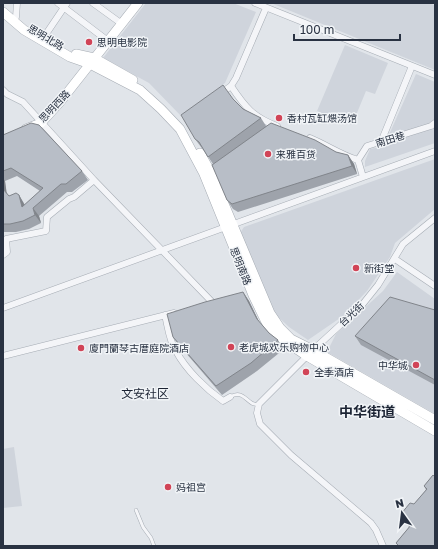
<svg xmlns="http://www.w3.org/2000/svg" width="438" height="549" viewBox="0 0 438 549" font-family="'Golos Text','Noto Sans SC',sans-serif">
<style>
.built{fill:#cfd4dc}
.lines{fill:none;stroke-linecap:round;stroke-linejoin:round}
.lane-casing{stroke:#a6acb4;stroke-width:4}
.street-casing{stroke:#a6acb4;stroke-width:7}
.secondary-casing{stroke:#a6acb4;stroke-width:10}
.lane{stroke:#f4f5f8;stroke-width:3}
.street{stroke:#f4f5f8;stroke-width:6}
.secondary{stroke:#fff;stroke-width:9}
.wall{fill:#9ea3ab;fill-rule:evenodd}
.shaded-wall{fill:#81858b}
.building{fill:#b8bec7;stroke:#81858b}
.poi-dot{fill:#d14457;stroke:#f1f4f7;stroke-width:1.5}
.labels{text-anchor:middle;dominant-baseline:central;stroke-width:3;stroke-linejoin:round;paint-order:stroke}
.street-label{font-size:10px;fill:#293242;stroke:#f1f4f7}
.poi-label{font-size:10px;fill:#293242;stroke:#f1f4f7;text-anchor:start}
.quarter-label{font-size:12px;fill:#1b2333;stroke:#f1f4f7}
.district-label{font-size:14px;font-weight:bold;fill:#1b2333;stroke:#f1f4f7}
</style>
<rect width="100%" height="100%" fill="#e1e5ea"/>
<path class="built" d="M146 3H233L256 12 225 83 181 116 149 83 103 58Z
M271 3H427L435 5V70Z
M345 45 388 63 375 94 366 91 352 125 317 111Z
M416 74 435 82V143L365 167V161L370 149 384 146Z
M435 159V209L395 243 390 257 367 291 343 316 308 340 289 327 275 314 240 233 244 227Z
M397 272 435 299V414L327 352 336 334 383 291Z
M14 447 22 506 3 508V449Z"/>
<g class="lines">
<g class="lane-casing">
<path id="lane" d="M230 397C245 388 247 407 259 404
M136 510 143 527 151 538 154 546"/>
</g>
<g class="street-casing">
<path id="street" d="M58 3 108 41
M93 3 122 24
M255 3 435 75
M16 17 17 3
M44 37 67 3
M231 86C245 107 253 117 277 126
M3 90 7 94 23 102 94 180 213 303 210 304
M220 94 231 86 236 78 266 8
M310 138C327 145 341 155 358 160L367 146 431 126 435 123
M381 142 412 66
M358 160 363 177
M3 255 7 252 6 239 46 231 47 217 69 199 74 197 94 180
M395 259 435 286
M3 308C147 255 291 203 435 151
M165 315C168 327 169 341 176 351 186 370 206 389 223 401L230 397
M3 356 174 313
M383 546 376 530 371 523 291 455 260 424 257 413 259 404 313 350 362 305 378 285 403 244 435 218"/>
</g>
<g class="secondary-casing">
<path id="secondary" d="M3 12 24 30 70 57 90 64 140 90 161 109 180 129 204 174 253 295 267 324 279 337 307 356 435 431
M76 54 94 58 133 80
M26 129 41 123 60 102 138 3
M200 153 211 173 270 313 280 328 291 339 313 350 435 420"/>
</g>
<use href="#lane" class="lane"/>
<use href="#street" class="street"/>
<use href="#secondary" class="secondary"/>
</g>
<path class="wall" d="M233 99 243 109 261 118 266 126 336 152 348 155 354 164 357 174 238 212 233 209 227 200 213 164 203 149 201 147 195 139Z
M3 135 82 171 88 180 72 192H67L39 216 41 223 29 229 16 232H3L4 235 3 236ZM17 176 40 191 25 205 19 195 9 196 6 192 5 181Z
M243 292 249 301 260 324 269 333 278 340 284 349 257 371 222 395 179 345 173 337Z
M435 310V385L361 345 355 336Z
M433 475 435 546H398L396 543 409 527 403 519 414 504 426 490 424 486Z"/>
<path class="shaded-wall" d="M348 155 354 164 357 174 352 166Z
M3 178 5 181 7 195 3 190Z
M19 195 24 204 28 216 22 207Z
M33 208 39 216 41 223 35 215Z
M243 292 249 301 262 328 257 319Z"/>
<path class="building" d="M223 85 233 99 243 109 261 118 208 157 199 142 195 139 181 115Z
M31 123 39 125 82 171 66 184H61L33 208 35 215 23 221 10 224H3V189L9 196 16 193 19 195 22 207 43 188 11 168 3 171V135Z
M271 123 315 140 336 152 348 155 352 166 232 204 227 200 212 165Z
M243 292 257 319 269 333 278 340 251 363 216 386 173 337 167 314 205 302Z
M390 297 435 310V380L355 336Z
M433 475 435 477V546H399L396 543 411 525 403 519 401 514 410 503 414 504 427 489 424 486Z"/>
<g class="poi-dot">
<circle cx="89" cy="42" r="4"/>
<circle cx="279" cy="118" r="4"/>
<circle cx="268" cy="154" r="4"/>
<circle cx="356" cy="268" r="4"/>
<circle cx="231" cy="347" r="4"/>
<circle cx="81" cy="348" r="4"/>
<circle cx="416" cy="365" r="4"/>
<circle cx="306" cy="372" r="4"/>
<circle cx="168" cy="487" r="4"/>
</g>
<g class="labels">
<g class="street-label">
<text transform="translate(46 37) rotate(31)">思明北路</text>
<text transform="translate(54 106) rotate(-47)">思明西路</text>
<text transform="translate(390 139) rotate(-17)">南田巷</text>
<text transform="translate(241 266) rotate(68)">思明南路</text>
<text transform="translate(351 314) rotate(-44)">台光街</text>
</g>
<g class="poi-label">
<text x="97" y="42">思明电影院</text>
<text x="287" y="118">香村瓦缸煨汤馆</text>
<text x="276" y="154">来雅百货</text>
<text x="364" y="268">新街堂</text>
<text x="239" y="347">老虎城欢乐购物中心</text>
<text x="89" y="348">廈門蘭琴古厝庭院酒店</text>
<text x="408" y="365" text-anchor="end">中华城</text>
<text x="314" y="372">全季酒店</text>
<text x="176" y="487">妈祖宫</text>
</g>
<g class="quarter-label">
<text x="145" y="393">文安社区</text>
</g>
<g class="district-label">
<text x="367" y="411">中华街道</text>
</g>
</g>
<rect width="438" height="549" fill="none" stroke="#293242" stroke-width="8"/>
<g transform="translate(402 513) rotate(346)" stroke="#f1f4f7" stroke-width="3" paint-order="stroke">
<path d="M0-3L7 15L0 10L-7 15Z" fill="#293242"/>
<text y="-6" font-size="11" font-weight="bold" text-anchor="middle" fill="#293242">N</text>
</g>
<path d="M294 34v6h106v-6" fill="none" stroke="#293242" stroke-width="2"/>
<text x="300" y="34" font-size="12" fill="#293242" stroke="#f1f4f7" stroke-width="3" paint-order="stroke">100 m</text>
</svg>
